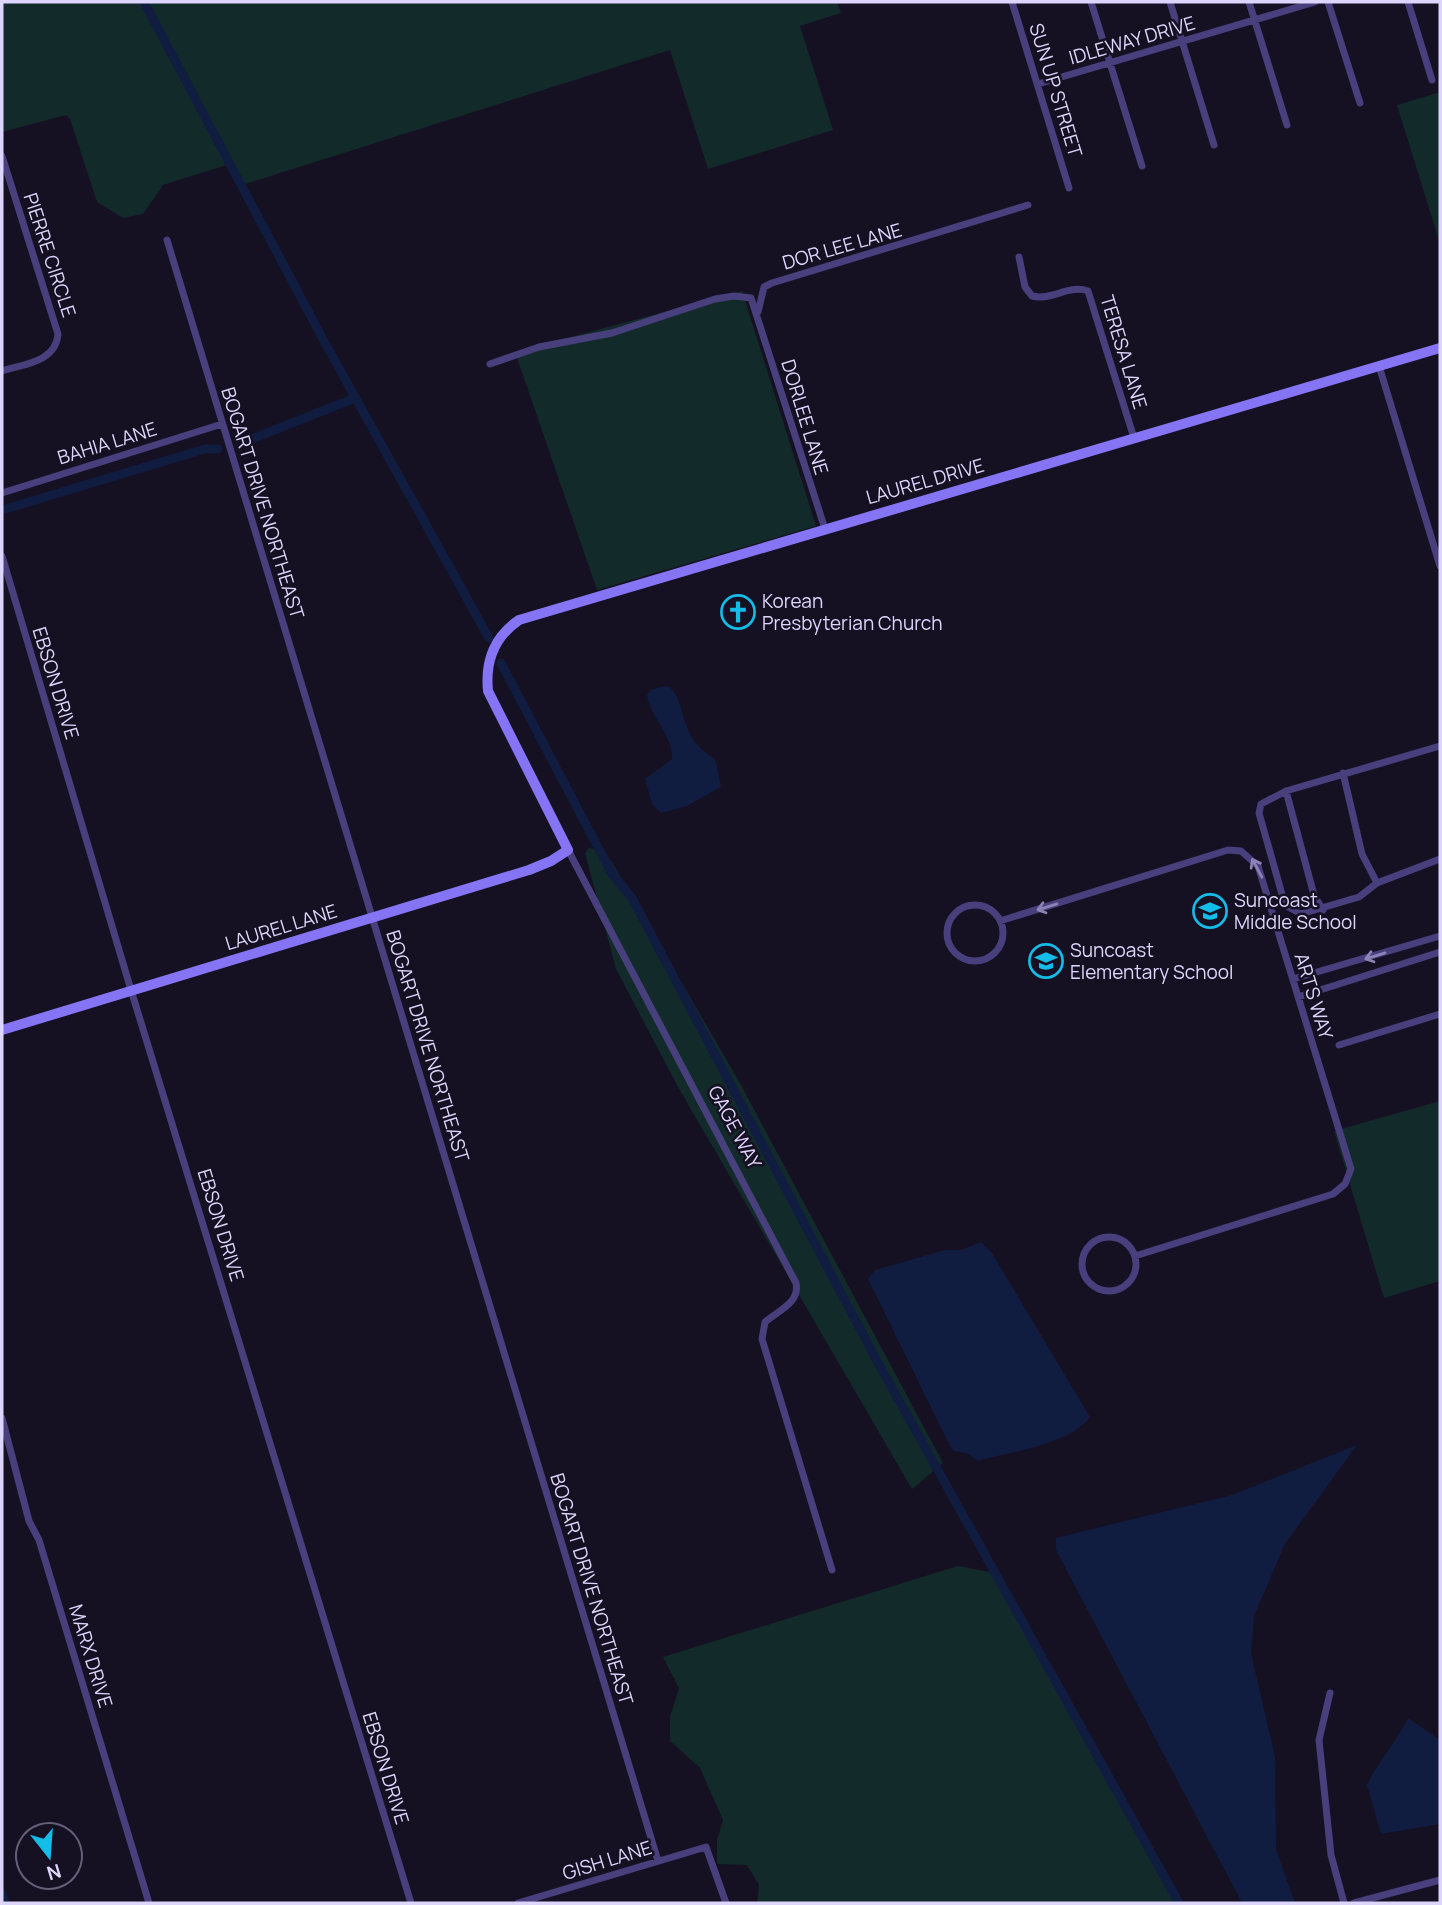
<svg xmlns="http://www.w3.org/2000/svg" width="1442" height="1905" viewBox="0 0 1442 1905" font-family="Manrope,sans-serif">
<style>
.green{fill:#132a2b}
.water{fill:#101d41}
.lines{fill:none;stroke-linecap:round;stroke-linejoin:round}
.canal{stroke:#101d41;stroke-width:9}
.street{stroke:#483f7d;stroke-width:7}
.secondary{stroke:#8574f3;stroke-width:10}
.oneway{stroke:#8b82b6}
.labels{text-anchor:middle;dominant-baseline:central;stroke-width:5;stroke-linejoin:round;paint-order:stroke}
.street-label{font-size:19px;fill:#ddd5fb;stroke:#151022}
.poi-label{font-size:19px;fill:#ddd5fb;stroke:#151022;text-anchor:start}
</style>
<rect width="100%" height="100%" fill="#151022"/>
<path class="green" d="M2 2H837L841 13 800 26 833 130 708 169 670 50 239 186 227 165 163 185 143 214 123 218 97 202 70 119 66 115 2 132Z
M1440 92V244L1397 105Z
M742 291 816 526 597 590 515 352Z
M589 848 600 850 612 862 741 1085 943 1463 912 1489 678 1087 616 969 585 853Z
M1440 1101V1281L1384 1298 1334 1131Z
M958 1566 995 1573 1176 1903H757L759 1885 747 1865 717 1864V1840L723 1820 700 1768 670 1741V1717L679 1688 663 1657Z"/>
<path class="water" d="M664 686 670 687C682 700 682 718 690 734 698 750 708 752 716 762L721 787 687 806 661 813 652 804 645 779 672 759C673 736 651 718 647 695L651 690Z
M981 1242 992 1253 1090 1417C1071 1444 1010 1452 978 1461L966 1453 954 1451 950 1446 868 1279 875 1270 945 1250H961Z
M1357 1445 1285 1544 1254 1616 1251 1653 1275 1757 1276 1849 1295 1903H1242L1056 1550V1538L1232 1495Z
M1408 1718 1440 1740V1824L1381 1834 1367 1785C1379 1760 1396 1743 1408 1718Z"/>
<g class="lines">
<path class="canal" d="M144 2 325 343 489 638
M244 442 355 398
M2 510 205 449H218
M501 663 612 874 632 898 876 1359 1179 1903
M2 1894 5 1903"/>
<path class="street" d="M1012 2 1069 188
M1091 2 1142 166
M1170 2 1214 145
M1249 2 1287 125
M1328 2 1360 103
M1408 2 1432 80
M1038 84 1315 2
M2 156 58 334C56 362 24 364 2 371
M167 240 658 1861
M1019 257 1025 287 1032 296C1052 301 1069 284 1088 291L1134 438
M758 312 764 287 772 283 1028 205
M490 364 539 347 612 333 715 299 734 296 751 298 825 529
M1379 366 1440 566
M2 493 222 424
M2 556 131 990 411 1903
M1440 746 1286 791 1261 804 1259 813 1285 905 1301 914 1359 897 1377 883 1440 859
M1343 773 1362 854 1377 883
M1286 791 1314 895 1323 910
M568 850 796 1283C800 1303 779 1310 765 1322L762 1339 832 1570
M947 933a28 28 0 1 1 56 0a28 28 0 1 1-56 0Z
M1000 921 1228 850 1241 851 1258 866 1351 1169 1345 1184 1333 1194 1135 1256
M1293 979 1440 936
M1298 997 1440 952
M1339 1045 1440 1014
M1082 1264a27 27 0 1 1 54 0a27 27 0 1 1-54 0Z
M2 1418 29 1521 39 1540 149 1903
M1330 1693 1319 1740 1331 1855 1344 1903
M518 1903 706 1847 726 1903
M1354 1903 1440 1880"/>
<path class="secondary" d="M2 1030 529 870 551 861 568 850 488 691C485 661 494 637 519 620L1440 348"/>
</g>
<defs><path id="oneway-shaft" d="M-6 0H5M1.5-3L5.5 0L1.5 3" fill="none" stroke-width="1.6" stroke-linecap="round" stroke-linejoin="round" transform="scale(1.75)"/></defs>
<g class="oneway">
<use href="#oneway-shaft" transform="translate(1257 868) rotate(-118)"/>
<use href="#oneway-shaft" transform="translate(1047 907) rotate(163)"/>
<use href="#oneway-shaft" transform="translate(1375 956) rotate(163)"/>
</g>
<defs>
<g id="church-ring" transform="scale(1.75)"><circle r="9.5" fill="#151022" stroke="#14bce8" stroke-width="1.5"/><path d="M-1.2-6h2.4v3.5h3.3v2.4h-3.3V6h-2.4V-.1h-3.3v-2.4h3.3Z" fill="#14bce8"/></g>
<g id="school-ring" transform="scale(1.75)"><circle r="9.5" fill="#151022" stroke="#14bce8" stroke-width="1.5"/><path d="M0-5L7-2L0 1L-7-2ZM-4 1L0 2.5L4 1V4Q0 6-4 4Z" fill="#14bce8"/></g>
</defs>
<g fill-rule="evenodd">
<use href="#church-ring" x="738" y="612"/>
<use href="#school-ring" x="1210" y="911"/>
<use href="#school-ring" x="1046" y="961"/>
</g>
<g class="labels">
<g class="street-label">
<text transform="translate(1132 40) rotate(-16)">IDLEWAY DRIVE</text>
<text transform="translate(1056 90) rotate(73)">SUN UP STREET</text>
<text transform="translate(842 246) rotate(-16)">DOR LEE LANE</text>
<text transform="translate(50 255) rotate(72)">PIERRE CIRCLE</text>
<text transform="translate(1124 352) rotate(73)">TERESA LANE</text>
<text transform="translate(805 417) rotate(73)">DORLEE LANE</text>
<text transform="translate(107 443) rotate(-17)">BAHIA LANE</text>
<text transform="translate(925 481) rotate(-16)">LAUREL DRIVE</text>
<text transform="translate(263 503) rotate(73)">BOGART DRIVE NORTHEAST</text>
<text transform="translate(56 683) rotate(73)">EBSON DRIVE</text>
<text transform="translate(281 927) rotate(-17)">LAUREL LANE</text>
<text transform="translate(1314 996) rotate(73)">ARTS WAY</text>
<text transform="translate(428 1046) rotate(73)">BOGART DRIVE NORTHEAST</text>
<text transform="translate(735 1127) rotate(62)">GAGE WAY</text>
<text transform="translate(221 1225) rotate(73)">EBSON DRIVE</text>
<text transform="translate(592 1589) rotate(73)">BOGART DRIVE NORTHEAST</text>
<text transform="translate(91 1656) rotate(73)">MARX DRIVE</text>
<text transform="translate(386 1768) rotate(73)">EBSON DRIVE</text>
<text transform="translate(607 1860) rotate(-17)">GISH LANE</text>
</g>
<g class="poi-label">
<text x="762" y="601">Korean<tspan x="762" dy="22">Presbyterian Church</tspan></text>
<text x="1234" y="900">Suncoast<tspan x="1234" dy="22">Middle School</tspan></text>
<text x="1070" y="950">Suncoast<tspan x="1070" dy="22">Elementary School</tspan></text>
</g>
</g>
<rect width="1442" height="1905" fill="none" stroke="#ddd5fb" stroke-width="7"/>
<g transform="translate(49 1856) rotate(163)"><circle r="33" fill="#151022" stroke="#655f79" stroke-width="2"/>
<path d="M0-5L12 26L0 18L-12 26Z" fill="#14bce8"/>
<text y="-10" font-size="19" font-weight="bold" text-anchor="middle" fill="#ddd5fb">N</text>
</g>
</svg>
